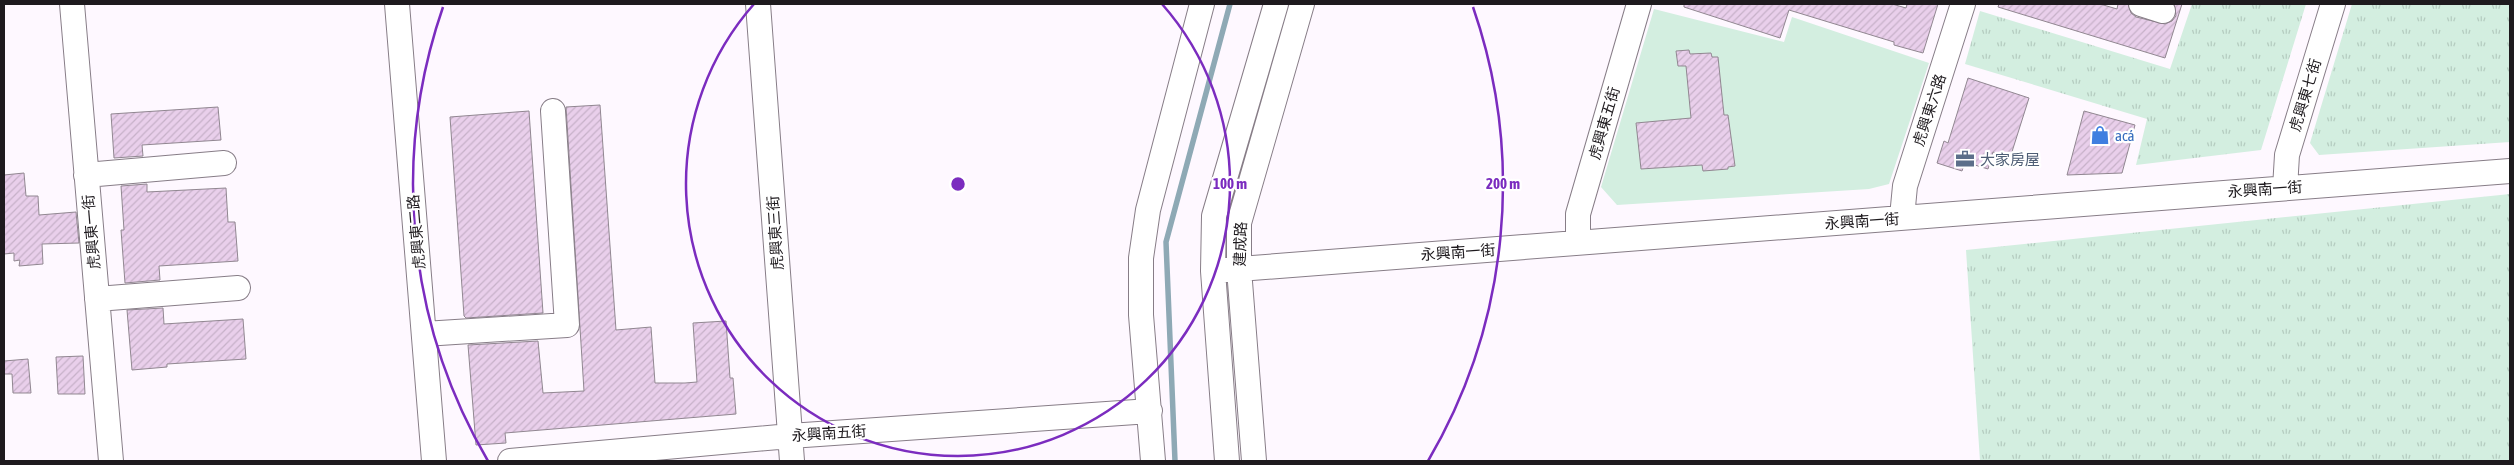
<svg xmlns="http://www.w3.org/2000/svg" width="2514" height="465" viewBox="0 0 2514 465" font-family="'Asap Condensed','Noto Sans TC',sans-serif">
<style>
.grass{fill:url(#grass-tufts)}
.green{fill:#d3eee0}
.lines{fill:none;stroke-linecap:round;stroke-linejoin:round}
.stream{stroke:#8ea9b5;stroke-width:5.5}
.building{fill:url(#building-hatch);stroke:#918791}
.minor-casing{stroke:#877d87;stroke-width:26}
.minor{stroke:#fff;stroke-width:24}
.ring{fill:none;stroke:#7b2cbf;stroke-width:2.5}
.labels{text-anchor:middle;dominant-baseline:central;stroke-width:4.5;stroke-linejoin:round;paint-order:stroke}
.street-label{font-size:15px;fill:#1e1a1e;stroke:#fff}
.shop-label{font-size:15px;fill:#366cbe;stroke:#fff;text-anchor:start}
.service-label{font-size:15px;fill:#4e5e75;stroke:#fff;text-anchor:start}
.centre{fill:#7b2cbf;stroke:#fff;stroke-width:2.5}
.ring-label{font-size:15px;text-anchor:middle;font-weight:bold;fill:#7b2cbf;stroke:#fff;stroke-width:4.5;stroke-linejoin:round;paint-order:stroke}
</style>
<defs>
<pattern id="grass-tufts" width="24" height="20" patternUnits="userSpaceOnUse" patternTransform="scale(1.25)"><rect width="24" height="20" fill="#d3eee0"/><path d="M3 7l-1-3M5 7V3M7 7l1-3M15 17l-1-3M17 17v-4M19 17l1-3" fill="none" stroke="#b5ccc0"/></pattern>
<pattern id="building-hatch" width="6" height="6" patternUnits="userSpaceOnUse" patternTransform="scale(1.25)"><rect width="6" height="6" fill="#e9cfeb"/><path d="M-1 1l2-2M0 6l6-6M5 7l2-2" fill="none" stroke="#c7b1c9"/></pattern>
</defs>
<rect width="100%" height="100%" fill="#fef8ff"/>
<path class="grass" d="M2192 4H2306L2261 150 2136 165 2147 119 1965 64 1980 11 2170 69Z
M2352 4H2510V142L2319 155 2310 143Z
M2510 194V461H1980L1966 250Z"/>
<path class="green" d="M1654 9 1784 42 1792 17 1929 63 1889 184 1869 189 1617 205 1601 187Z"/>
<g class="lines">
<path class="stream" d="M1175 461 1166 242 1230 4"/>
</g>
<path class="building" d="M1684 4H1892L1906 8 1907 4H1938L1923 53 1894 45V42L1789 10 1780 38 1684 7Z
M1999 4H2100L2117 9 2118 4H2128L2131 13 2136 17 2165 24 2172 21 2176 16 2174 4H2182L2165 58 1998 7Z
M1689 50 1690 54 1711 53 1712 57H1718L1724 115H1728L1735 166 1728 167V169L1703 171 1702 165 1641 169 1636 123 1691 118 1686 66H1678L1676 51Z
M1968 78 2029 98 2010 158 1993 152 1988 169 1965 162 1962 171 1937 163 1944 141 1948 143Z
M600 105 616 330 651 327 655 383H685L697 382 693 323 726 321 730 378H733L736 414 505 433 506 443 476 445 468 345 538 341 543 393 584 391 566 107Z
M218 107 221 140 142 145 143 156 114 158 111 114Z
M529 111 543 313 466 318 464 316 450 117Z
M2084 111 2135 125 2122 173 2067 175Z
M24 173 26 196H38L39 215 76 212 79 243 42 244 43 264 19 266 20 260 14 261V253L4 254V175Z
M147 184V192L226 188 228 222H235L238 261 159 266 160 280 125 283 121 230H124L121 186Z
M163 308 164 324 243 319 246 359 167 364V367L132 370 127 310Z
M83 356 85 394H58L56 357Z
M28 359 31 393H13L12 374H4V361Z"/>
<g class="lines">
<g class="minor-casing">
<path id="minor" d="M72 4 111 461
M397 4 434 461
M758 4 792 461
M2141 4 2163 11
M86 175 224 163
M2285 188 2287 155 2333 4
M1902 217 1905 186 1963 4
M1578 242V214L1639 4
M1213 271 2510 171
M97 299 238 288
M424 334 567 325 553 111
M510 461 790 436 1150 411
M1153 461 1141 315V258L1148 210 1202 4
M1227 461 1213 271 1214 216 1276 4
M1254 461 1239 269V223L1302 4"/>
</g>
<use href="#minor" class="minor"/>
</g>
<g class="ring">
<path d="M1162 4A272 272 0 1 1 754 4"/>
<path d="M488 461A545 545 0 0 1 443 7M1473 7A545 545 0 0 1 1428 461"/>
</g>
<defs>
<g id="shop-bare" transform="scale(1.5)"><path d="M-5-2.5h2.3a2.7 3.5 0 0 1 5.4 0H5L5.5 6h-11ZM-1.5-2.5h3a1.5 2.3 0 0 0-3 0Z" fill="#3f7fe0" stroke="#fff" stroke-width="2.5" paint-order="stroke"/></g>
<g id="office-bare" transform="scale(1.5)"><path d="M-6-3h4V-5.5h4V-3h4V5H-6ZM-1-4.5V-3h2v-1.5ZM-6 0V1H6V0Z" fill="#5c6f8a" stroke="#fff" stroke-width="2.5" paint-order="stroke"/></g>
</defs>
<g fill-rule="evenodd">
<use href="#shop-bare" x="2100" y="135"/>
<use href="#office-bare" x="1965" y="159"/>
</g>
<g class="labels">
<g class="street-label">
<text transform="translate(2305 95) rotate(-73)">虎興東七街</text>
<text transform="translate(1929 110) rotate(-72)">虎興東六路</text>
<text transform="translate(1604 123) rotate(-74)">虎興東五街</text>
<text transform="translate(2265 189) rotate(-4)">永興南一街</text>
<text transform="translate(1862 221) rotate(-4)">永興南一街</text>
<text transform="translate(91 232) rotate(-95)">虎興東一街</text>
<text transform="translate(416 232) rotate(-95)">虎興東二路</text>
<text transform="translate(775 233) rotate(-94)">虎興東三街</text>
<text transform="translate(1240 244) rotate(-88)">建成路</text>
<text transform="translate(1458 252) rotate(-4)">永興南一街</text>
<text transform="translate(829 433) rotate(-4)">永興南五街</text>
</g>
<g class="shop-label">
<text x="2115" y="135">acá</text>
</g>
<g class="service-label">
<text x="1980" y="159">大家房屋</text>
</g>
</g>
<circle cx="958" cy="184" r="8" class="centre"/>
<g class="ring-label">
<text x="1230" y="189">100 m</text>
<text x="1503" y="189">200 m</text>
</g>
<rect width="2514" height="465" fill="none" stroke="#1e1a1e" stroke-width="10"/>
</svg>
